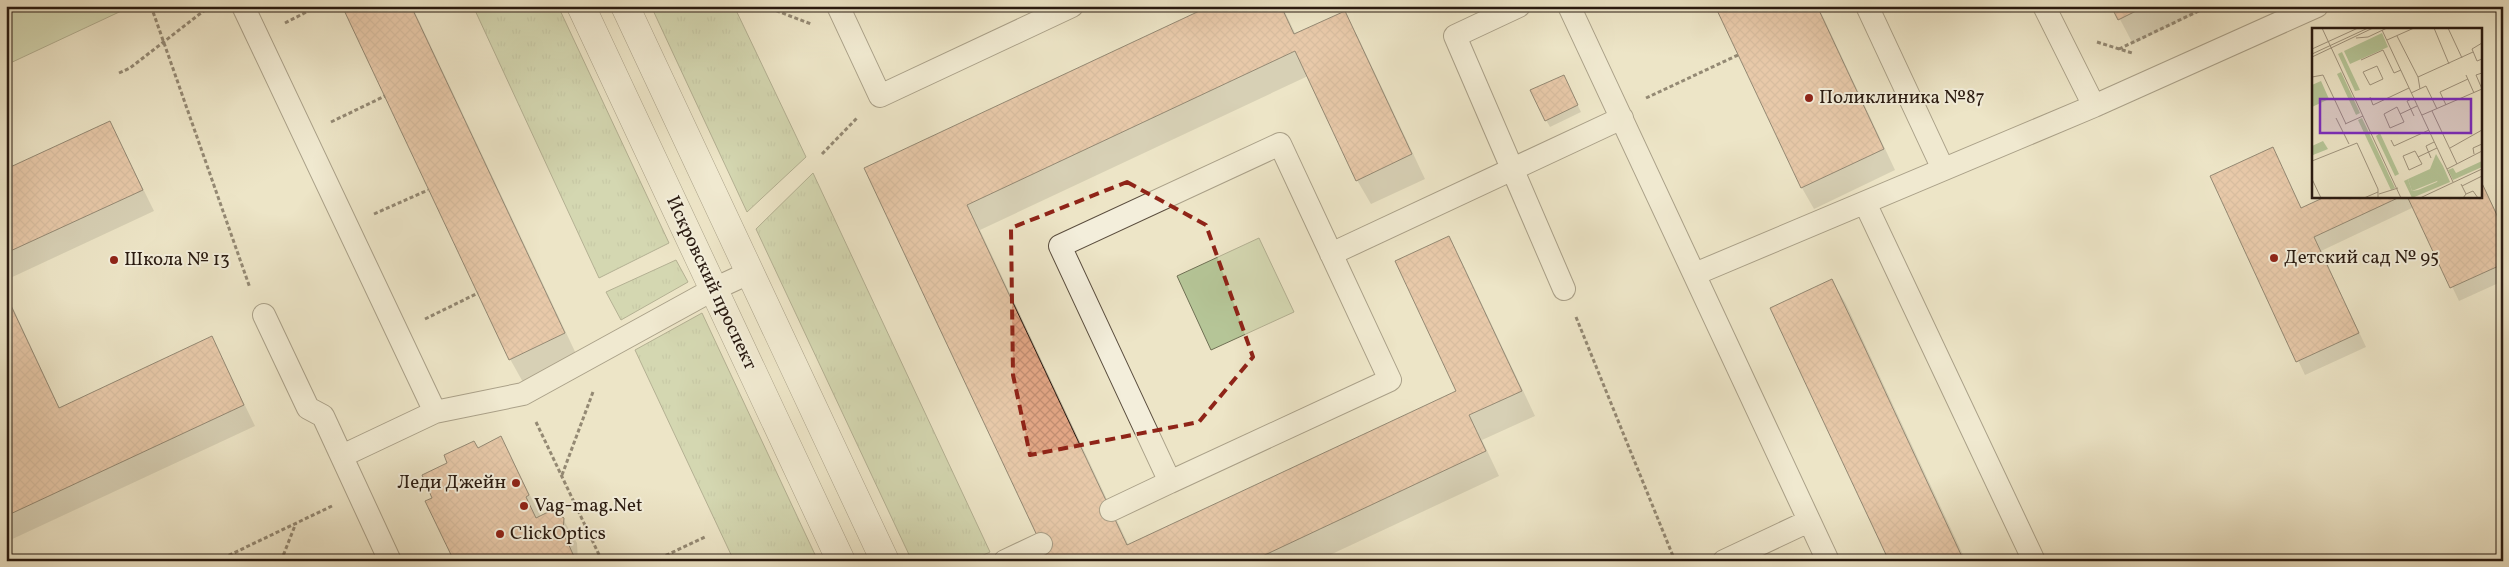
<svg xmlns="http://www.w3.org/2000/svg" width="2509" height="567" viewBox="0 0 2509 567" font-family="Vollkorn,serif">
<style>
.grass{fill:url(#grass-tufts);stroke:#6f7054}
.park{fill:#b5c597;stroke:#6f7054}
.shadow{fill:#0003}
.building{fill:url(#building-cross-hatch);stroke:#291a10}
.lines{fill:none;stroke-linecap:round;stroke-linejoin:round}
.service-casing{stroke:#5a4d3e;stroke-width:24}
.tertiary-casing{stroke:#5a4d3e;stroke-width:29}
.path{stroke:#291a10;stroke-width:3;stroke-dasharray:4 2.5;stroke-linecap:butt}
.service{stroke:#f3eedb;stroke-width:22}
.tertiary{stroke:#f3eedb;stroke-width:28}
.marked{fill:none;stroke:#8f2418;stroke-width:4;stroke-dasharray:10 6;stroke-linejoin:round}
.poi-dot{fill:#8f2418;stroke:#f3eedb;stroke-width:2}
.labels{text-anchor:middle;dominant-baseline:central;stroke-width:4;stroke-linejoin:round;paint-order:stroke}
.poi-label{font-size:19px;fill:#291a10;stroke:#f3eedb;text-anchor:start}
.street-label{font-size:19px;fill:#291a10;stroke:#f3eedb}
.inset-road{fill:none;stroke:#9f947e;stroke-width:1}
.view{fill:#7b2cbf;fill-opacity:0.15;stroke:#7b2cbf;stroke-width:2.5}
.inset-edge{fill:none;stroke:#291a10;stroke-width:2.5}
</style>
<defs>
<pattern id="grass-tufts" width="24" height="20" patternUnits="userSpaceOnUse" patternTransform="scale(1.25)"><rect width="24" height="20" fill="#b5c597"/><path d="M3 7l-1-3M5 7V3M7 7l1-3M15 17l-1-3M17 17v-4M19 17l1-3" fill="none" stroke="#9ca981"/></pattern>
<pattern id="building-cross-hatch" width="8" height="8" patternUnits="userSpaceOnUse" patternTransform="scale(1.25)"><rect width="8" height="8" fill="#e2a685"/><path d="M0 0l8 8M0 8l8-8" fill="none" stroke="#c28e72"/></pattern>
</defs>
<rect width="100%" height="100%" fill="#ede5c7"/>
<filter id="stains"><feTurbulence type="fractalNoise" baseFrequency=".004" numOctaves="4"/><feColorMatrix values="0 0 0 0 .2 0 0 0 0 .09 0 0 0 0 .02 0 0 0 .5 -.17"/></filter>
<radialGradient id="worn" r=".72"><stop offset=".6" stop-color="#630" stop-opacity="0"/><stop offset="1" stop-color="#630" stop-opacity=".3"/></radialGradient>
<path class="grass" d="M473 6H558L669 243 599 278Z
M651 6H734L806 157 747 212Z
M813 173 990 552 971 561H912L756 229Z
M676 260 688 282 621 320 606 292Z
M702 313 818 561H734L635 350Z"/>
<path class="park" d="M6 6H132L6 65Z
M1259 238 1294 312 1211 350 1177 276Z"/>
<path class="shadow" d="M343 6H412L578 358 524 384 510 359Z
M1212 6H1282L1296 35 1344 13 1358 37 1425 179 1371 204 1357 180 1308 76 980 230 1129 546 1457 392 1448 238 1462 262 1535 416 1482 440 1499 476 1317 561H1050L866 169Z
M1717 6H1818L1895 170 1814 209 1802 188Z
M2113 6H2212L2133 44Z
M1567 83 1581 112 1550 127 1546 120Z
M110 122 154 211 6 280V171Z
M2272 149 2302 209 2330 196H2480V179L2503 227V281L2459 301 2414 207 2321 251 2366 347 2305 375 2212 177Z
M1832 280 1846 304 1966 561H1890Z
M6 293 60 409 212 338 255 426 6 542Z
M501 438 541 517 563 519 577 543 578 561H455L434 498 477 449Z"/>
<path class="building" d="M342 6H411L565 333 509 360Z
M1210 6H1281L1294 34 1345 11 1412 154 1356 181 1295 51 967 205 1127 545 1456 391 1395 261 1449 236 1522 391 1469 415 1486 451 1252 561H1049L864 168Z
M1715 6H1817L1884 149 1801 188Z
M2111 6H2146L2118 20Z
M1564 75 1578 105 1545 121 1530 90Z
M110 121 143 190 6 253V169Z
M2273 147 2301 208 2327 196H2402L2314 237 2359 333 2296 362 2210 176Z
M2480 179 2503 228V264L2450 288 2407 196H2480Z
M1832 279 1863 344 1964 561H1889L1770 308Z
M6 295 59 408 212 336 244 405 6 516Z
M501 436 529 495 526 497 536 518 552 510 564 518 563 532 576 561H454L425 501 432 498 422 475 447 463 444 455 474 441 478 448Z"/>
<g class="lines">
<g class="service-casing">
<path id="service" d="M243 6 435 412
M838 6 880 96 1072 6
M1519 6 1455 36 1564 289
M1569 6 1828 561
M1867 6 1943 169
M2044 6 2094 106
M1280 144 1390 380 1170 482 1060 246Z
M1865 203 2034 561
M1331 254 1622 118
M1695 274 2094 106 2317 6
M264 315 308 408 323 416 390 561
M342 456 435 412 523 394 714 289 751 272
M1111 510 1170 482
M1005 561 1041 544
M1724 561 1809 521"/>
</g>
<g class="tertiary-casing">
<path id="tertiary" d="M581 6 841 561
M625 6 885 561"/>
</g>
<path class="path" d="M151 6 250 288
M764 6 811 24
M285 23 318 6
M2097 42 2132 53
M2119 49 2209 6
M119 73 130 68 210 6
M1646 98 1738 55
M331 122 385 96
M822 154 858 117
M374 214 428 190
M1576 317 1675 561
M425 319 478 293
M536 422 602 561
M562 475 593 392
M217 561 332 506
M281 561 296 523
M654 561 705 537"/>
<use href="#service" class="service"/>
<use href="#tertiary" class="tertiary"/>
</g>
<path d="M0 0H2509V567H0ZM1127 182 1206 225 1253 357 1199 422 1030 455 1013 375 1011 228Z" fill="#ede5c7" fill-opacity=".55" fill-rule="evenodd"/>
<path class="marked" d="M1127 182 1206 225 1253 357 1199 422 1030 455 1013 375 1011 228Z"/>
<g class="poi-dot">
<circle cx="1809" cy="98" r="5"/>
<circle cx="2274" cy="258" r="5"/>
<circle cx="114" cy="260" r="5"/>
<circle cx="516" cy="483" r="5"/>
<circle cx="524" cy="506" r="5"/>
<circle cx="500" cy="534" r="5"/>
</g>
<g class="labels">
<g class="poi-label">
<text x="1819" y="98">Поликлиника №87</text>
<text x="2284" y="258">Детский сад № 95</text>
<text x="124" y="260">Школа № 13</text>
<text x="506" y="483" text-anchor="end">Леди Джейн</text>
<text x="534" y="506">Vag-mag.Net</text>
<text x="510" y="534">ClickOptics</text>
</g>
<g class="street-label">
<text transform="translate(711 283) rotate(65)">Искровский проспект</text>
</g>
</g>
<g transform="translate(2312 28)">
<rect width="170" height="170" fill="#ede5c7"/>
<path d="M30 24 48 62 43 63 26 26ZM29 44 48 85 44 87 25 46ZM50 90 83 160 79 162 46 92ZM68 105 87 146 83 148 64 108ZM170 133V139L141 152 136 142 141 140 144 145ZM131 138 138 154 100 170 92 153 96 151 100 163 106 162 125 154Z" fill="#b5c597"/>
<path d="M124 126 131 138 130 151 100 163 96 151 118 141Z" fill="#b5c597"/>
<path d="M70 5 76 19 38 36 32 23ZM9 53 17 71 0 79V57ZM11 113 16 121 1 127 0 118Z" fill="#b5c597"/>
<path class="inset-road" d="M10 0 89 170M122 0 137 36M136 0 150 30M70 2 141 154M85 8 106 49 108 61M44 10 56 9 75 0M75 12 102 0M170 15 160 21 165 33 170 31M0 21 46 0M0 26 56 0M0 29 61 0M49 32 71 22 82 45 89 42M65 38 71 51 58 57 51 44ZM154 47 162 65M0 49 11 47 34 96M106 49 161 24M99 65 114 58 125 81M58 69 61 77 97 60M102 70 95 73 102 88M134 77 128 64 156 51M85 79 92 94 78 100 72 86ZM120 83 145 136M88 86 105 78M110 87 170 61 164 47 170 45M24 90 37 116M33 96 51 88M79 112 82 118 117 102M138 120 170 102M103 123 110 136 97 142 91 128ZM162 126 161 120 170 116M106 129 125 120M119 130 114 118 122 114M0 133 45 115 66 161V170M135 141 170 123M0 151 9 170M149 156 154 166 151 170M150 158 170 148M67 166 86 160M154 166 161 163 166 170M52 170 66 164M108 170 170 141"/>
<path class="view" d="M8 71H159V105H8Z"/>
<rect width="170" height="170" class="inset-edge"/>
</g>
<rect width="2509" height="567" fill="none" stroke="#ede5c7" stroke-width="25"/>
<rect x="8" y="8" width="2494" height="552" fill="none" stroke="#291a10" stroke-width="2.5"/>
<rect x="12" y="12" width="2484" height="542" fill="none" stroke="#291a10"/>
<rect width="100%" height="100%" filter="url(#stains)"/>
<rect width="100%" height="100%" fill="url(#worn)"/>
</svg>
